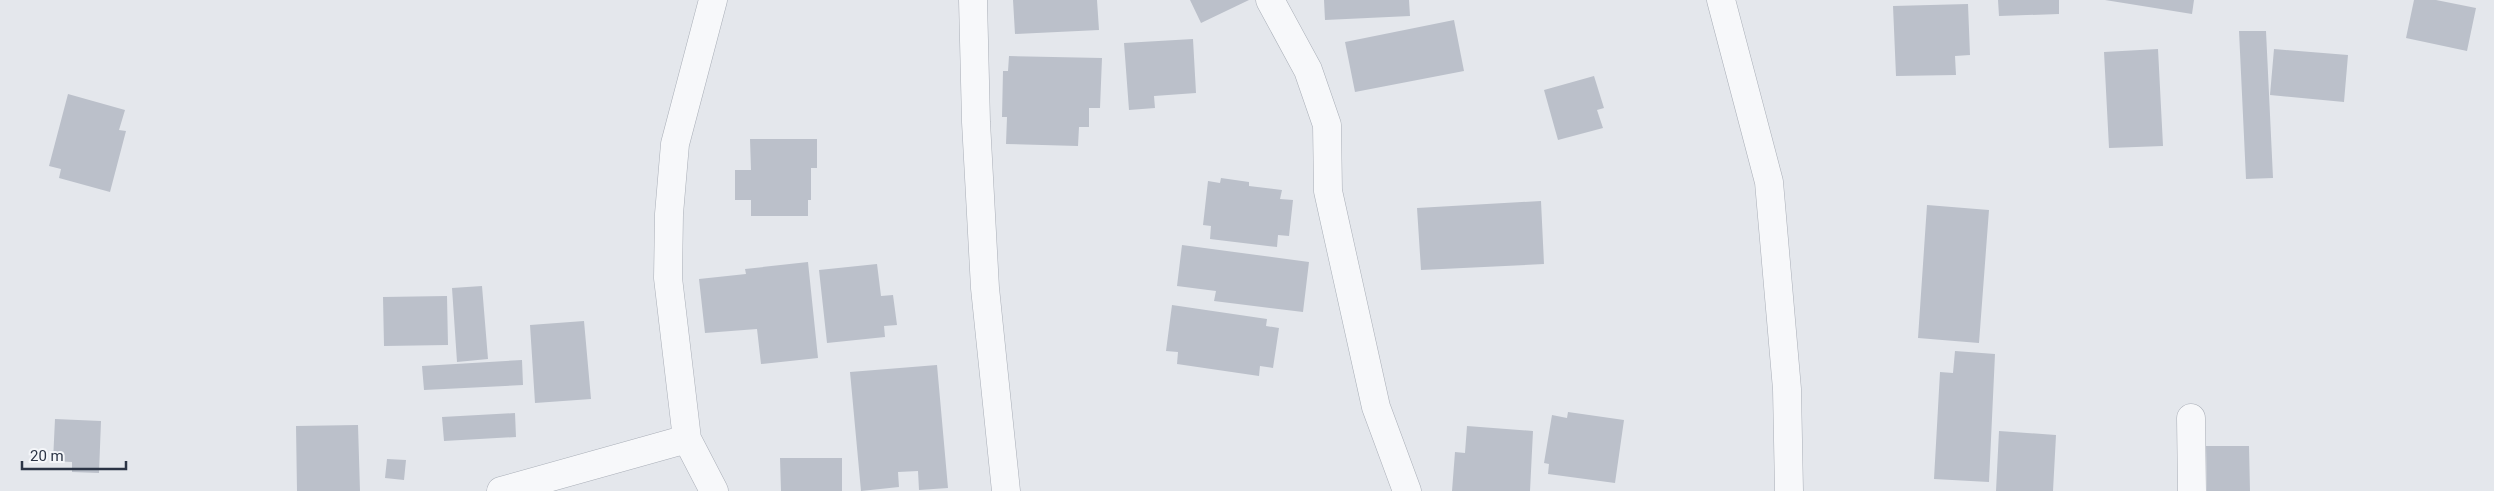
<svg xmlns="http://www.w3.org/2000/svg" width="2494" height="491" viewBox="0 0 2494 491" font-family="Roboto,sans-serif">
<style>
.building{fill:#bbc0ca}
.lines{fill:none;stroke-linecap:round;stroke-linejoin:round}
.street-casing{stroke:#a9aeb7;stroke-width:29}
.street{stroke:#f7f8fa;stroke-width:28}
</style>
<rect width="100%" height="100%" fill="#e4e7ec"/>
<path class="building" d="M1013 0H1097L1099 30 1015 34Z
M1190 0H1249L1201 23Z
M1324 0H1409L1410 16 1325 20Z
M1998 0H2059V14L1999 16Z
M2105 0H2194L2192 14Z
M2414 0H2436L2476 8 2467 51 2406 38Z
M1968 4 1970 55 1955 56 1956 75 1896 76 1893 6Z
M1454 20 1464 71 1355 92 1345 42Z
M2239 31H2266L2273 178 2246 179Z
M1193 39 1196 93 1154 96 1155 108 1129 110 1124 43Z
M2158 49 2163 146 2109 148 2104 52Z
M2274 49 2348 55 2344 102 2270 95Z
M1009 56 1102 58 1100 108H1089V127H1079L1078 146 1006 144 1007 117H1002L1003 71H1008Z
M1594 76 1604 108 1597 110 1603 128 1558 140 1544 90Z
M68 94 125 110 119 130 126 131 110 192 59 178 61 169 49 166Z
M750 139H817V168H811V200H808V216H751V200H735V170H751Z
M1221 178 1249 182V186L1282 190 1280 199 1293 200 1289 236 1278 235 1277 247 1210 239 1211 226 1203 225 1208 181 1220 183Z
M1541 201 1544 264 1421 270 1417 208Z
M1927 205 1989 210 1979 343 1918 338Z
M1182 245 1309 262 1303 312 1214 301 1216 291 1177 286Z
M808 262 818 358 761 364 757 329 705 333 699 279 746 274 745 269Z
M877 264 881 296 893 295 897 325 884 326 885 337 827 343 819 270Z
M482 286 488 359 457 362 452 288Z
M447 296 448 345 384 346 383 297Z
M1172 305 1267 319 1266 326 1279 328 1273 368 1260 366 1259 376 1177 364 1178 352 1166 351Z
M584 321 591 399 535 403 530 325Z
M1955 351 1995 354 1989 482 1934 479 1940 372 1953 373Z
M522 360 523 385 424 390 422 366Z
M937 365 948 488 919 490 918 471 898 472 899 487 861 491 850 372Z
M1568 412 1624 420 1615 483 1548 474 1549 464 1544 463 1552 415 1567 418Z
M515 413 516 437 444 441 442 417Z
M55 419 101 421 99 473 72 472V462L53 461Z
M358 425 360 491H297L296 426Z
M1467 426 1533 431 1530 491H1452L1455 452 1465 453Z
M1999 431 2056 435 2053 491H1996Z
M2206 446H2249L2250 491H2207Z
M780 458H842V491H781Z
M387 459 406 460 404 480 385 478Z"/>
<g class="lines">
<g class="street-casing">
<path id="street" d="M713 0 675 144 669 214 668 278 687 439 714 491
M973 0 976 122 985 288 1006 491
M1270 0 1308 70 1327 125 1328 191 1376 407 1407 491
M1721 0 1769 182 1787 389 1789 491
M2191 418 2192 491
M501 491 687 439"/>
</g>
<use href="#street" class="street"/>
</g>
<path d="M22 461v8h104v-8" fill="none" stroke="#2b3445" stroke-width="2.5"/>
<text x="30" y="461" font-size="15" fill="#2b3445" stroke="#f4f6f9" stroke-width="4" paint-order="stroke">20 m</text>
</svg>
